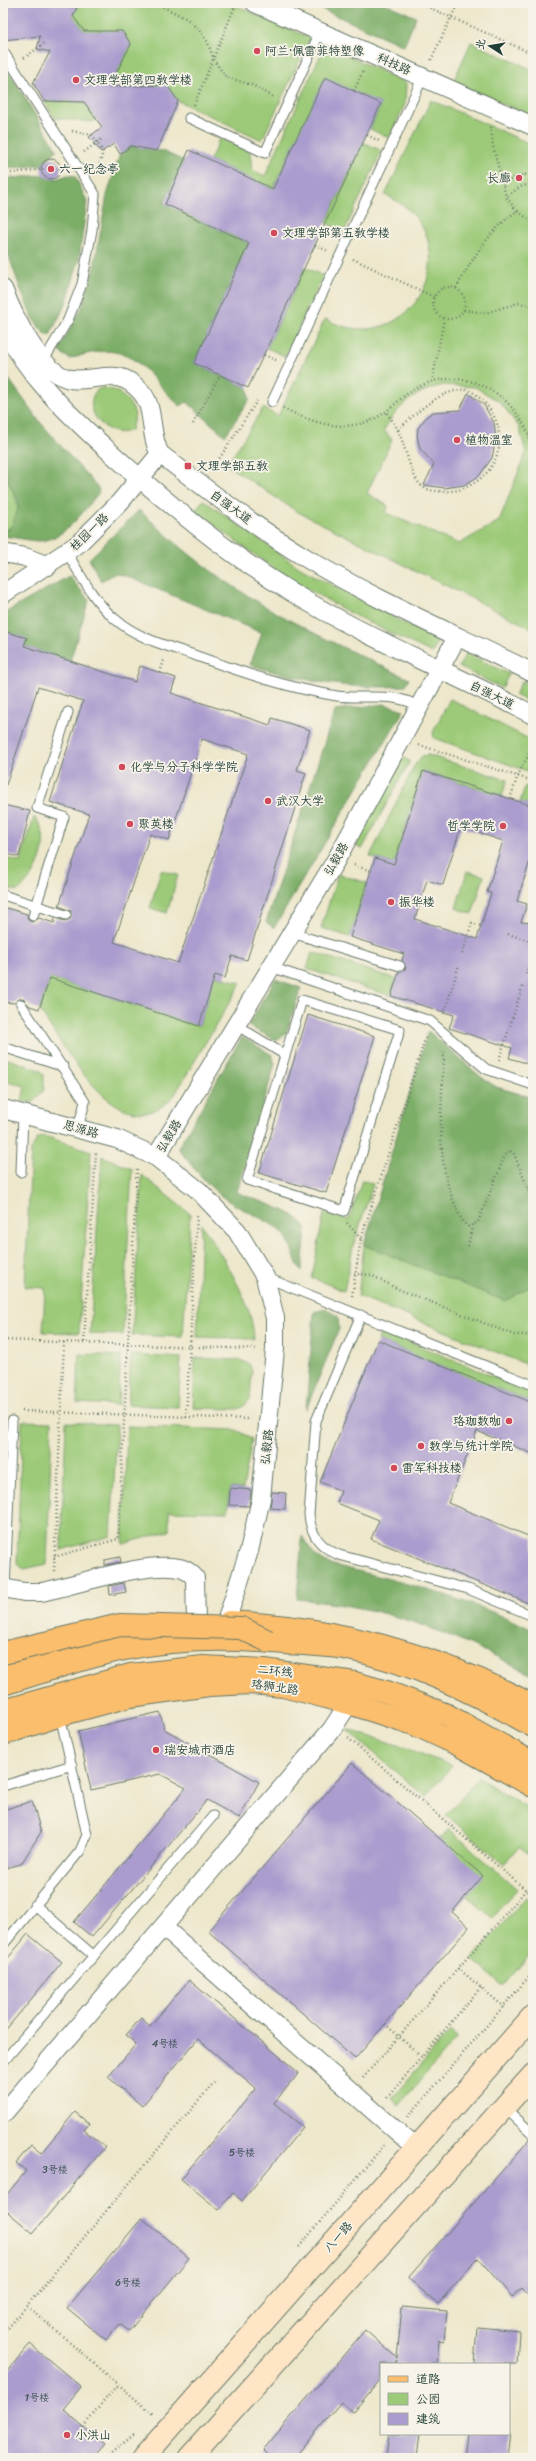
<svg xmlns="http://www.w3.org/2000/svg" width="536" height="2461" viewBox="0 0 536 2461" font-family="Sriracha,'LXGW WenKai TC',sans-serif">
<style>
.green{fill:#9cca78;stroke:#5e8456;fill-rule:evenodd}
.forest{fill:#7dae68;stroke:#4e764e}
.building{fill:#aa9cce;fill-rule:evenodd}
.lines{fill:none;stroke-linecap:round;stroke-linejoin:round}
.service-casing{stroke:#677869;stroke-width:11}
.minor-casing{stroke:#677869;stroke-width:20}
.secondary-casing{stroke:#677869;stroke-width:24}
.primary-casing{stroke:#677869;stroke-width:24}
.trunk-casing{stroke:#677869;stroke-width:24}
.path{stroke:#677869;stroke-width:2.5;stroke-dasharray:1 3;stroke-linecap:butt}
.service{stroke:#fff;stroke-width:9}
.minor{stroke:#fff;stroke-width:18}
.secondary{stroke:#fde5c5;stroke-width:22}
.primary{stroke:#fabe6d;stroke-width:22}
.trunk{stroke:#fabe6d;stroke-width:22}
.trunk-bridge-casing{stroke:#677869;stroke-width:24;stroke-linecap:butt}
.trunk-bridge{stroke:#fabe6d;stroke-width:22}
.poi-dot{fill:#d1495b;stroke:#f7f3e8;stroke-width:1.5}
.labels{text-anchor:middle;dominant-baseline:central;stroke-width:3.5;stroke-linejoin:round;paint-order:stroke}
.number-label{font-size:10px;fill:#42555a}
.poi-label{font-size:12px;fill:#1f3d34;stroke:#f7f3e8;text-anchor:start}
.street-label{font-size:12px;fill:#1f3d34;stroke:#f7f3e8}
</style>
<rect width="100%" height="100%" fill="#f7f3e8"/>
<filter id="ink" filterUnits="userSpaceOnUse"><feTurbulence type="fractalNoise" baseFrequency=".025" numOctaves="2"/><feDisplacementMap in="SourceGraphic" scale="8" xChannelSelector="R" yChannelSelector="G"/><feConvolveMatrix kernelMatrix="1 2 1 2 8 2 1 2 1" color-interpolation-filters="sRGB"/></filter>
<filter id="wash" filterUnits="userSpaceOnUse"><feTurbulence type="fractalNoise" baseFrequency=".012" numOctaves="4" result="noise"/><feDisplacementMap in="SourceGraphic" scale="16" xChannelSelector="R" yChannelSelector="G"/><feGaussianBlur stdDeviation="0.9" result="paint"/><feColorMatrix in="noise" values="0 0 0 0 0 0 0 0 0 0 0 0 0 0 0 0 0 1.4 0 .05"/><feComposite in="paint" operator="in"/></filter>
<g filter="url(#wash)">
<rect width="100%" height="100%" fill="#ede7cb"/>
<path class="green" d="M79 3H230L310 38 262 140 178 101 166 85 122 87 115 76 131 44 122 32 84 31 73 16Z
M471 42 533 70V117L453 82Z
M325 45 406 83 405 104 389 138 370 129 381 104 325 78 273 189 210 160 220 138 250 152 252 170 265 176Z
M431 100 533 145V629L296 511 227 465 263 408 278 416 325 319C415 366 477 235 385 195ZM444 385 475 387 500 402 519 427 526 453 499 521 459 544 386 513 388 506 367 493 392 440 384 430C398 405 416 391 444 385Z
M44 101 84 102 96 119 92 122 55 118Z
M363 142 382 151 344 232 326 223Z
M305 267 323 276 285 356 267 348Z
M102 388C118 388 130 400 135 414L131 430C109 442 79 409 97 390Z
M3 473C14 493 30 517 3 532Z
M203 500 300 568 438 641 432 653 354 615 293 581 266 563 195 511Z
M466 653 509 674 502 688 459 667Z
M522 681 533 686V704L515 695Z
M450 699 533 741V773L434 738 433 732Z
M428 755 507 780 502 796 423 771 394 864 370 856 414 766 422 756Z
M400 756 410 761 362 849 350 843Z
M525 786 533 789V806L520 802Z
M34 817C55 837 38 877 17 891L3 887V857L20 862Z
M161 870 178 875 167 913 150 908Z
M467 871 484 876 472 914 456 908Z
M338 874 367 883 350 937 321 928Z
M312 952 396 979 391 996 307 969Z
M215 975 241 983 174 1096C121 1154 64 1046 39 1009L50 978 199 1026Z
M432 1035 481 1077 496 1087 533 1098V1367L358 1296 364 1245Z
M8 1059 40 1070 44 1075V1090L32 1103 22 1101 25 1086 3 1080Z
M44 1136 91 1151 79 1333 43 1332 45 1288 25 1287 31 1150 37 1139Z
M102 1156 132 1169 123 1335 90 1334Z
M142 1175 190 1214 183 1337 132 1335Z
M362 1180 373 1184 353 1247 344 1291 312 1278 324 1213 349 1220Z
M201 1224C222 1256 253 1301 254 1339L197 1337Z
M381 1330 533 1393V1403L378 1340Z
M79 1354 121 1356 118 1405 77 1403Z
M131 1355 181 1358 178 1407 128 1405Z
M195 1358 240 1360 249 1364 252 1370 250 1400 243 1407 237 1409 193 1408Z
M22 1421 52 1422 47 1564 24 1569 17 1564Z
M66 1422 117 1425 111 1536 61 1550Z
M127 1426 236 1430 252 1439 243 1489 230 1488 228 1512 169 1511V1531L123 1544Z
M346 1729 401 1746 452 1766 425 1797Z
M478 1778 533 1811V1859L519 1847 504 1864 446 1815Z
M449 1829 517 1889 492 1918 466 1895 440 1839Z
M526 1897 533 1903V1951L503 1986 472 1959Z
M450 2031 457 2038 399 2105 392 2098Z"/>
<path class="forest" d="M308 3H384L416 17 404 46Z
M3 62 57 150 41 165 3 169Z
M131 146 162 151 184 161 164 203 249 243 194 363 248 388 249 400 225 436 187 402 180 406C140 369 134 336 70 359L58 351 83 305 95 263 107 195 120 154Z
M42 175 56 179 68 175 75 176 87 201 79 259 67 301 50 335H47C32 330 5 249 3 232 1 215 3 197 3 179Z
M3 371 40 422 99 489 98 494C82 512 65 541 37 541 26 540 14 537 3 536V532L11 528 19 506 17 498 3 473Z
M139 510C165 534 192 558 221 578 279 619 345 648 409 679L405 686C348 690 304 681 250 665L262 633 126 576 115 573 101 581 89 559Z
M69 576 89 600 70 661 24 646 26 638 3 631V614Z
M384 704 404 710 274 928 266 922 335 710Z
M275 979 301 988 286 1034 276 1040 248 1026Z
M428 1031 481 1077 496 1087 533 1098V1288L532 1285 505 1301 364 1245Z
M242 1037 272 1055 275 1064 237 1192C255 1201 297 1210 306 1228L302 1271C292 1260 293 1242 281 1231 267 1220 249 1213 233 1204 211 1191 193 1168 178 1148Z
M326 1309 338 1316 339 1329 306 1409 314 1312Z
M302 1536C310 1549 315 1558 329 1564 399 1581 468 1598 533 1630V1676C479 1645 410 1616 349 1606 332 1603 314 1601 297 1599Z"/>
<g id="blocks">
<path class="building" d="M3 3H79L73 16 84 31H122L131 44 109 87 167 85 178 101 157 151 131 146 120 154 114 144 101 152 89 137 102 127 84 102 44 101 33 83 50 52 37 49 40 36 3 40Z
M325 77 381 104 248 388 194 363 249 243 165 204 189 150 273 189Z
M41 169a10 10 0 1 1 20 0a10 10 0 1 1-20 0Z
M468 393 484 405 494 423 496 438 492 458 479 476 464 485 445 488 424 485 434 464 420 449 417 436 418 428 427 416 433 412 460 410Z
M3 631 27 638 24 646 135 682 140 666 176 678 171 693 270 725 272 718 310 730 297 770 306 773 247 960 232 956 225 978 215 975 199 1026 50 978 39 1009 30 1006 21 998 15 1003 3 1002V907L27 914 28 920 32 922 39 918 54 923 55 918 65 921 70 919 71 911 59 906 89 814 50 802 83 701 38 687 6 785 3 784ZM202 739 248 754 178 963 114 942 150 834 169 840Z
M423 771 533 806V851L517 901 527 904 521 922 533 923V1065L509 1058 512 1048 449 1028 454 1015 391 996 399 972 406 968 402 960 404 954 350 937 375 858 394 864ZM461 827 503 841 487 892 491 893 477 939 415 919 427 880 443 885Z
M3 805 30 811 19 857 3 853Z
M308 1015 375 1036 326 1193 259 1173Z
M378 1340 533 1403V1454L477 1431 448 1503 533 1538V1605L371 1539 379 1520 337 1503 341 1491 320 1482Z
M230 1488 251 1490 249 1506 229 1505Z
M272 1492 286 1493 285 1509 270 1508Z
M120 1557 121 1562 105 1565V1560Z
M124 1583 126 1592 110 1595 109 1586Z
M160 1712 164 1729 259 1782 239 1818 207 1800 92 1937 74 1922 186 1788 160 1774 91 1790 78 1731Z
M352 1763 483 1876 452 1912 469 1927 355 2059 208 1931Z
M32 1801 41 1832 21 1864 3 1869V1810Z
M28 1934 62 1962 3 2033V1964Z
M189 1980 299 2073 274 2103 303 2127 242 2201 233 2193 219 2210 181 2179 256 2088 198 2039 142 2106 108 2077 136 2044 126 2035 141 2018 150 2026Z
M75 2112 89 2124 84 2130 105 2147 33 2233 3 2208V2199L26 2171 16 2163 31 2145 41 2153Z
M530 2139 533 2140V2301L522 2288 512 2297 478 2258 438 2304 408 2278Z
M142 2218 189 2258 129 2331 120 2324 106 2340 67 2308Z
M402 2307 447 2311 444 2341 439 2340 437 2364H396L397 2360 393 2364H381V2379L353 2412 341 2402 294 2458H272L263 2450 365 2330 397 2358Z
M477 2327 519 2331 517 2364H474Z
M30 2344 81 2387 63 2409 104 2444 92 2458H3V2376Z
M389 2434H420L417 2458H386Z
M467 2434H510L507 2458H464Z"/>
</g>
</g>
<g filter="url(#ink)">
<use href="#blocks" fill-opacity="0" stroke="#677869" stroke-width="1"/>
<g class="lines">
<g class="service-casing">
<path id="service" d="M3 51 95 194 92 230 82 284 68 320 44 360
M189 118 265 153 320 32
M272 402 423 77
M67 553C81 575 94 602 115 619 137 638 167 646 194 655 241 672 288 688 337 696 367 700 393 691 420 707
M3 895 66 915
M33 916 64 817 37 808 68 712
M292 933 400 966
M271 967 430 1021 486 1069 533 1085
M302 1000 400 1030 344 1211 247 1180Z
M21 1004 85 1102 78 1128
M236 1025 285 1055
M3 1047 64 1067
M21 1172 23 1114
M265 1277 533 1385
M361 1315 316 1421 309 1515C311 1535 320 1547 339 1555L468 1589 533 1616
M5 1589 12 1421
M3 1786 72 1765
M35 1905 94 1956
M3 1945 80 1851 87 1835 60 1715
M3 2062 213 1816
M504 2107 533 2134"/>
</g>
<g class="minor-casing">
<path id="minor" d="M255 3 533 126
M3 289C13 314 41 375 71 379 99 383 118 364 142 393 155 408 149 435 160 454 208 490 255 527 306 558 378 602 457 635 533 673
M3 325C28 377 68 414 110 452 166 502 224 551 288 590 366 638 452 673 533 715
M3 553 25 557 48 566
M3 594 78 544 120 502 160 454
M3 1109 117 1139 156 1157 198 1190 237 1231 265 1277 275 1318V1349L261 1499 249 1551 226 1622
M156 1157 336 860 457 637
M3 1588 24 1592H42C75 1585 153 1559 183 1569 188 1571 192 1574 195 1578L196 1623
M163 1927 416 2148
M3 2114 332 1729 349 1703"/>
</g>
<g class="secondary-casing">
<path id="secondary" d="M143 2458 533 2016
M189 2458 533 2075"/>
</g>
<g class="primary-casing">
<path id="primary" d="M229 1622C338 1627 437 1654 533 1706
M3 1667 159 1630
M3 1734 60 1715 130 1696 209 1685 253 1683 283 1686 349 1703 414 1724 459 1745 533 1786"/>
</g>
<g class="trunk-casing">
<path id="trunk" d="M3 1684C43 1672 84 1657 125 1649 173 1639 223 1638 272 1642 296 1644 320 1644 344 1648 411 1661 474 1692 533 1726
M3 1711 130 1675 203 1667 265 1670 355 1683 387 1692 447 1715 533 1763"/>
</g>
<path class="path" d="M156 3 187 19 198 29 207 41 215 62 226 77 252 85 275 98
M419 3 533 54
M24 58 45 43
M431 60 458 3
M354 91 363 71
M194 105 236 4
M491 127 493 146 506 197
M72 131 92 135 103 151 98 171
M367 135 379 141
M84 152 103 138
M3 174 62 167
M503 184 516 177 533 173
M517 211 506 197 520 187 533 183
M315 245 328 251
M353 259 434 297
M433 303a16 16 0 1 1 32 0a16 16 0 1 1-32 0Z
M456 288C472 260 489 230 517 211L533 222
M464 310 485 313 518 303 533 306
M264 355 276 360
M432 382 444 319
M283 408C308 420 331 430 359 424 390 417 395 398 420 386 470 363 522 399 533 449
M387 413C391 419 395 424 398 431 405 444 411 478 422 486 431 493 448 492 458 490 501 478 513 431 482 400 476 394 470 389 461 390 437 392 415 414 398 430
M193 424 220 375
M215 465 257 401
M529 651 533 644
M160 673 164 660
M419 745 533 781
M510 799 518 775 533 746
M354 865 371 871
M508 934 533 942
M462 954 472 923 481 926
M526 974 533 952
M444 1014 459 965
M444 1052C442 1103 434 1159 456 1207 459 1214 462 1223 469 1227L478 1222 506 1153 509 1150 514 1154 533 1201
M499 1060 523 985
M347 1223 361 1239
M468 1246 472 1227
M354 1274 371 1275 398 1289 514 1335H533
M352 1296 361 1239 426 1036
M3 1340 256 1349
M84 1342 96 1153
M22 1411 250 1419
M186 1417 197 1216
M54 1557 118 1539 137 1168
M54 1571 64 1342
M348 1738 533 1896
M458 1968 504 2007
M385 2024 422 2057
M363 2078 526 1890
M387 2098 481 1987
M408 2117 533 1972
M299 2247 384 2145
M27 2306 154 2415
M3 2334 216 2080
M83 2427 118 2384
M105 2458 136 2433"/>
<use href="#service" class="service"/>
<use href="#minor" class="minor"/>
<use href="#secondary" class="secondary"/>
<use href="#primary" class="primary"/>
<use href="#trunk" class="trunk"/>
<g class="trunk-bridge-casing">
<path id="trunk-bridge" d="M3 1653 120 1625 241 1628 268 1641"/>
</g>
<use href="#trunk-bridge" class="trunk-bridge"/>
</g>
</g>
<g class="poi-dot">
<circle cx="257" cy="51" r="4"/>
<circle cx="76" cy="80" r="4"/>
<circle cx="51" cy="169" r="4"/>
<circle cx="519" cy="178" r="4"/>
<circle cx="274" cy="233" r="4"/>
<circle cx="457" cy="440" r="4"/>
<rect x="184" y="462" width="8" height="8" rx="2"/>
<circle cx="122" cy="767" r="4"/>
<circle cx="268" cy="801" r="4"/>
<circle cx="130" cy="824" r="4"/>
<circle cx="503" cy="826" r="4"/>
<circle cx="391" cy="902" r="4"/>
<circle cx="509" cy="1421" r="4"/>
<circle cx="421" cy="1446" r="4"/>
<circle cx="394" cy="1468" r="4"/>
<circle cx="156" cy="1750" r="4"/>
<circle cx="67" cy="2435" r="4"/>
</g>
<g class="labels">
<g class="number-label">
<text x="165" y="2044">4号楼</text>
<text x="242" y="2153">5号楼</text>
<text x="55" y="2170">3号楼</text>
<text x="128" y="2283">6号楼</text>
<text x="37" y="2398">1号楼</text>
</g>
<g class="poi-label">
<text x="265" y="51">阿兰·佩雷菲特塑像</text>
<text x="84" y="80">文理学部第四教学楼</text>
<text x="59" y="169">六一纪念亭</text>
<text x="511" y="178" text-anchor="end">长廊</text>
<text x="282" y="233">文理学部第五教学楼</text>
<text x="465" y="440">植物温室</text>
<text x="196" y="466">文理学部五教</text>
<text x="130" y="767">化学与分子科学学院</text>
<text x="276" y="801">武汉大学</text>
<text x="138" y="824">聚英楼</text>
<text x="495" y="826" text-anchor="end">哲学学院</text>
<text x="399" y="902">振华楼</text>
<text x="501" y="1421" text-anchor="end">珞珈数咖</text>
<text x="429" y="1446">数学与统计学院</text>
<text x="402" y="1468">雷军科技楼</text>
<text x="164" y="1750">瑞安城市酒店</text>
<text x="75" y="2435">小洪山</text>
</g>
<g class="street-label">
<text transform="translate(394 64) rotate(24)">科技路</text>
<text transform="translate(231 507) rotate(36)">自强大道</text>
<text transform="translate(89 532) rotate(-44)">桂园一路</text>
<text transform="translate(492 695) rotate(26)">自强大道</text>
<text transform="translate(336 859) rotate(-60)">弘毅路</text>
<text transform="translate(81 1129) rotate(16)">思源路</text>
<text transform="translate(169 1136) rotate(-59)">弘毅路</text>
<text transform="translate(267 1447) rotate(-84)">弘毅路</text>
<text transform="translate(275 1671) rotate(6)">二环线</text>
<text transform="translate(275 1687) rotate(8)">珞狮北路</text>
<text transform="translate(338 2237) rotate(-49)">八一路</text>
</g>
</g>
<rect width="536" height="2461" fill="none" stroke="#f7f3e8" stroke-width="16"/>
<rect x="380" y="2363" width="130" height="72" fill="#f7f3e8" stroke="#a1aaa0"/>
<rect x="388" y="2376" width="20" height="6" fill="#fabe6d" stroke="#a1aaa0"/>
<text x="416" y="2383" font-size="12" fill="#1f3d34">道路</text>
<rect x="388" y="2393" width="20" height="12" fill="#9cca78" stroke="#a1aaa0"/>
<text x="416" y="2403" font-size="12" fill="#1f3d34">公园</text>
<rect x="388" y="2413" width="20" height="12" fill="#aa9cce" stroke="#a1aaa0"/>
<text x="416" y="2423" font-size="12" fill="#1f3d34">建筑</text>
<g transform="translate(490 46) rotate(282)" stroke="#f7f3e8" stroke-width="3" paint-order="stroke">
<path d="M0-3L7 15L0 10L-7 15Z" fill="#1f3d34"/>
<text y="-6" font-size="11" font-weight="bold" text-anchor="middle" fill="#1f3d34">北</text>
</g>
</svg>
